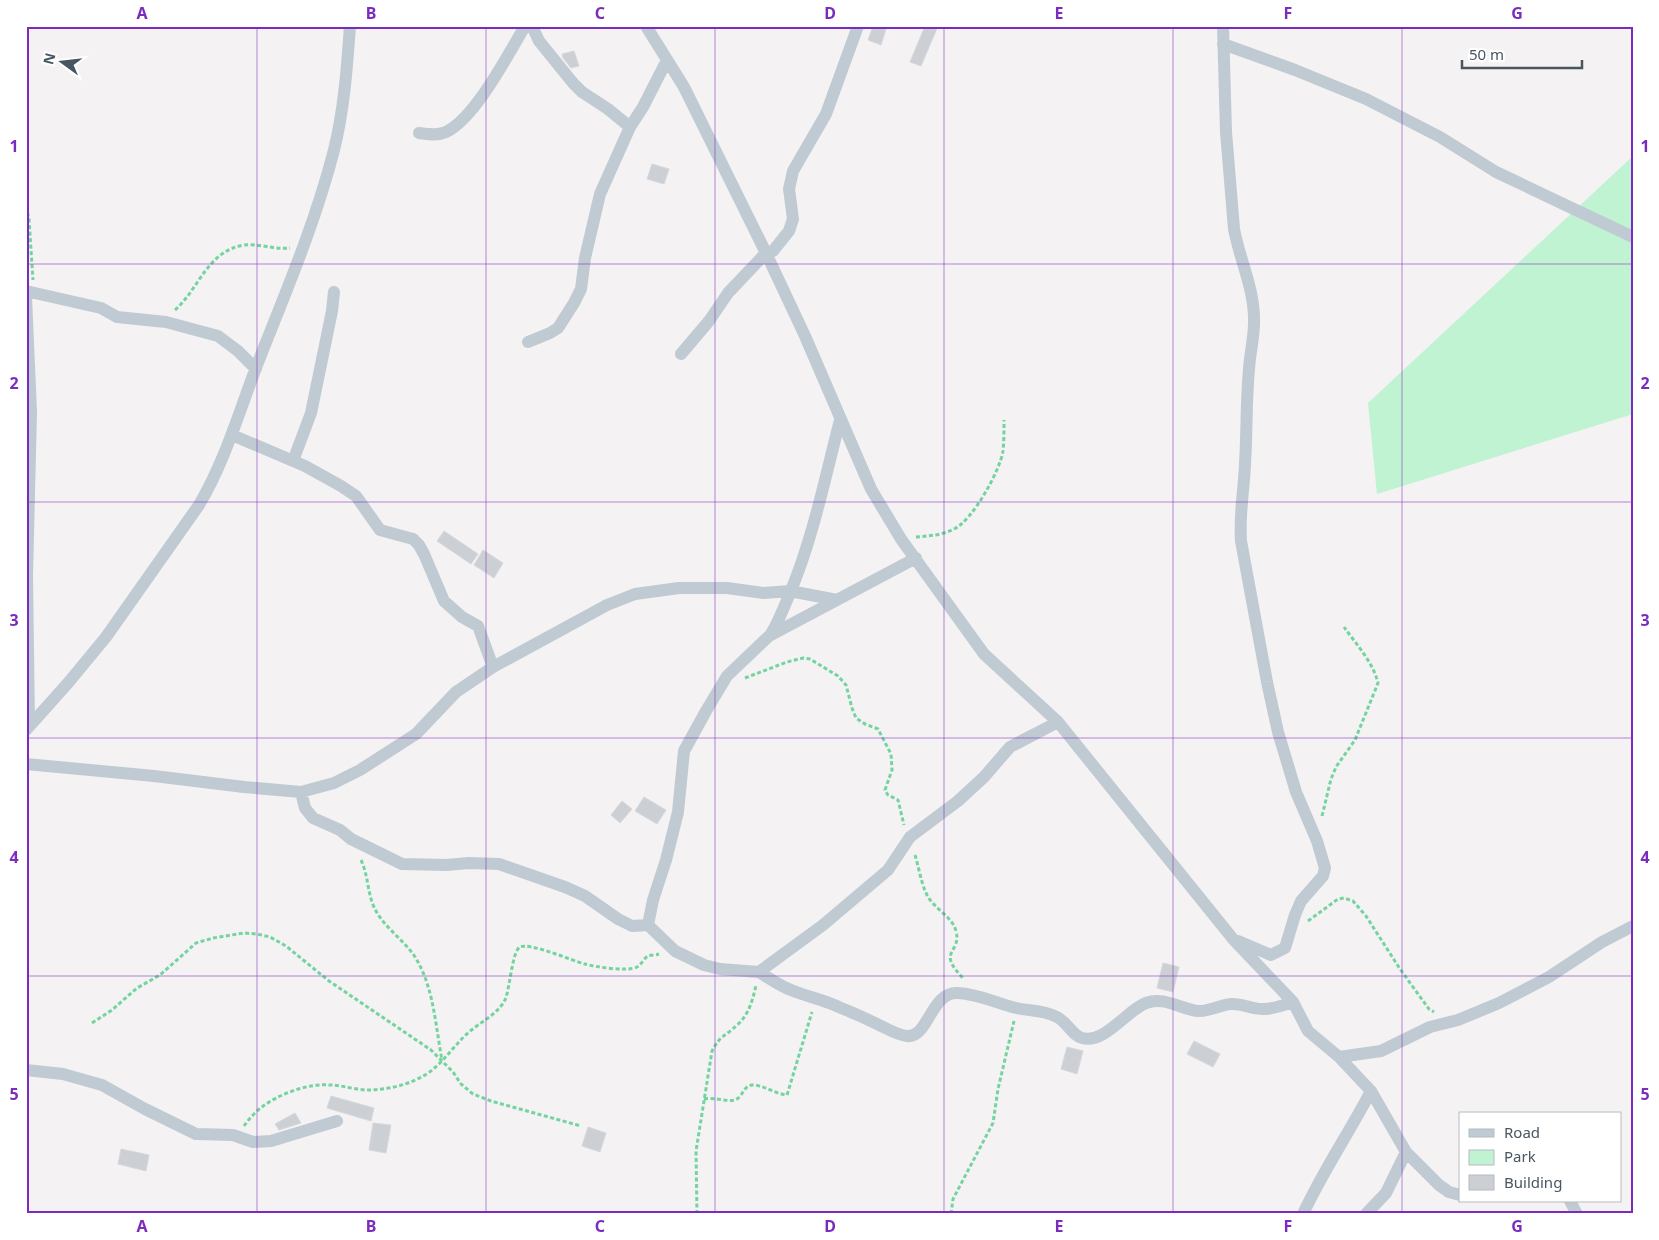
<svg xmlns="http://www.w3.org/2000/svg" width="1659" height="1240" viewBox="0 0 1659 1240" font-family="'Noto Sans',sans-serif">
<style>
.green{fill:#bff3d1}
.building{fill:#cccfd4;stroke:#d6d8de}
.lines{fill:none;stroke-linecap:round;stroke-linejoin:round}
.path{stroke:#74d4a0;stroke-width:3;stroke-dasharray:4 2.5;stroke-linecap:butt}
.minor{stroke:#bfcad2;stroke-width:12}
.grid{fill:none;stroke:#7b2cbf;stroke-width:1;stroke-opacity:0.55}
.neatline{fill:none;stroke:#7b2cbf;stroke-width:2}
.grid-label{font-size:16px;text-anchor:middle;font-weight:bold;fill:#7b2cbf}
</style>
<rect width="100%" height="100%" fill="#f4f2f2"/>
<path class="green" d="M1633 156V414L1377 494 1368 403Z"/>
<path class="building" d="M873 26H887L881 45 868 40Z
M925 26H938L921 66 910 62Z
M574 51 579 66 571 68 563 58 562 54Z
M652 164 669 169 664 184 647 179Z
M444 531 478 554 471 564 437 541Z
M483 550 503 563 494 578 474 565Z
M644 797 666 810 657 824 635 811Z
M622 801 632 809 620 823 611 815Z
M1163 963 1179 967 1173 992 1157 988Z
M1194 1041 1220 1054 1213 1067 1187 1054Z
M1067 1047 1083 1051 1077 1074 1061 1069Z
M331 1096 374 1108 371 1121 327 1108Z
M295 1113 301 1123 279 1130 275 1124Z
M373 1123 391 1125 386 1153 369 1150Z
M588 1127 606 1133 600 1152 582 1146Z
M121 1149 149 1155 146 1171 118 1164Z"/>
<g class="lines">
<path class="path" d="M26 206 29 219 33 280
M175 310C199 289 207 251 244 245 258 243 274 250 290 248
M916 537C929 536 943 535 954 529 972 521 1000 471 1003 451 1004 441 1004 430 1004 420
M745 678 787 662 803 658 810 659 838 676 846 685 852 708 856 718 865 724 878 729 891 754 892 770 885 790 888 795 898 800 904 825
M1322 816 1331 779 1336 767 1355 740 1378 683C1373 662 1356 644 1344 627
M915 855C919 868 921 883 927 895 934 909 952 916 956 931 962 954 935 950 964 979
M361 860C369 877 367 895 376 911 387 931 409 943 419 964 434 992 436 1029 442 1060
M1308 921 1338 899 1344 898 1353 901 1366 916 1400 969 1429 1009 1434 1012
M92 1023 112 1010 137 988 160 975 196 943 213 938 244 933 257 934 270 937 286 946 329 981 431 1050 453 1072 461 1084 473 1094 491 1101 581 1126
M704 1099C715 1097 726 1102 735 1100 743 1097 743 1086 752 1085 764 1085 775 1094 787 1095L812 1012
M244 1126C249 1119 255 1112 262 1107 279 1094 308 1083 330 1085 342 1085 355 1090 367 1090 387 1090 408 1085 425 1075 443 1064 453 1046 468 1033 480 1022 497 1015 505 1000 510 989 512 951 520 947 529 942 573 961 585 964 596 967 627 972 637 967 642 964 644 958 648 956 651 955 656 955 659 954
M697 1214 696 1151 712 1051C721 1034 725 1037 737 1025 749 1015 753 999 756 985
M951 1214 953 1199 993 1123 998 1089 1014 1021"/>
<path class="minor" d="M532 26 539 41 573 83 582 92 608 109 630 127
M646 26 684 87 766 253 805 336 871 489 901 539 984 654 1058 722 1233 939 1293 1002 1308 1031 1339 1057 1371 1091 1406 1152 1439 1185 1449 1192 1460 1195
M1223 26 1226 132 1234 229C1240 261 1255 290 1254 323 1254 338 1250 353 1249 369 1246 401 1247 432 1245 464 1244 490 1239 515 1241 541L1267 682 1278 732 1296 792 1317 841 1325 868 1323 876 1301 901 1295 915 1285 948 1271 955 1238 941
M1223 44 1295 70 1366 99 1440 137 1496 172 1633 237
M419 133C428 134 437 136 446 132 475 118 508 55 525 26
M765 255 773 251 789 231 793 219 789 189 793 171 826 114 858 26
M26 291 101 308 117 317 166 322 218 336 238 351 256 369
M26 297 31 412 27 575 29 725
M528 342 550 333 558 328 574 303 581 289 585 258 600 194 630 127 643 107 667 60
M681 354 709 321 728 293 766 253
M232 435 305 466 341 486 356 496 380 530 413 539 419 545 424 554 444 601 462 617 478 626 493 667
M293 461 311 413 332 311 334 292
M771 634C779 621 784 607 790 593 813 538 825 478 840 420
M26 730 68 683 106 637 199 505C225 461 239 412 257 365 285 294 315 224 334 150 344 110 347 68 350 26
M26 764 154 776 244 787 301 792 334 783 360 770 416 734 456 692 493 667 607 605 635 594 679 588H727L764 593 790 591 837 600
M301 792 305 808 313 818 340 830 351 839 402 864 446 865 469 863 499 864 565 887 585 896 618 919 632 926 648 925 675 951 704 965 720 969 759 972 823 925 888 870 910 837 958 801 984 777 1010 747 1058 722
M648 925 653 900 666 860 678 812 684 751 706 711 727 676 769 636 916 558
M759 972C769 978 780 986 791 990 808 997 825 1000 841 1008 854 1013 867 1019 879 1025 888 1029 897 1035 907 1036 928 1039 931 991 958 993 979 994 996 1003 1016 1008 1030 1011 1044 1010 1057 1017 1067 1022 1073 1036 1082 1038 1105 1044 1127 1010 1146 1003 1164 996 1180 1009 1198 1011 1209 1012 1219 1005 1231 1004 1242 1003 1253 1010 1264 1009 1273 1009 1284 1005 1293 1002
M1339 1057 1381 1051 1430 1027 1458 1020 1499 1003 1549 977 1602 942 1633 926
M26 1070 63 1074 102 1085 145 1109 196 1134 233 1135 253 1142 271 1141 337 1121
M1570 1201 1577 1214
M1303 1214C1323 1171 1349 1133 1371 1091
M1366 1214 1386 1193 1406 1152"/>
</g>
<path class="grid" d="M257 26V1214M486 26V1214M715 26V1214M944 26V1214M1173 26V1214M1402 26V1214M26 264H1633M26 502H1633M26 738H1633M26 976H1633"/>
<rect width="1659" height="1240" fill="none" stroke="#ffffff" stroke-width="55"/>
<rect x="1459" y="1112" width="162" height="90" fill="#ffffff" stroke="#b6bbc0"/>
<rect x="1469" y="1129" width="25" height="8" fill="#bfcad2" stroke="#b6bbc0"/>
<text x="1504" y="1138" font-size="15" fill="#485661">Road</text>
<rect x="1469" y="1150" width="25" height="15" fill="#bff3d1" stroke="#b6bbc0"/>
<text x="1504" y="1162" font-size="15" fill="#485661">Park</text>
<rect x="1469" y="1175" width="25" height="15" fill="#cccfd4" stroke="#b6bbc0"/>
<text x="1504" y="1188" font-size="15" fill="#485661">Building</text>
<g transform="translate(62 62) rotate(285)" stroke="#ffffff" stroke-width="4" paint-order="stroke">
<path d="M0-4L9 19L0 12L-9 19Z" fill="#485661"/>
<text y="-8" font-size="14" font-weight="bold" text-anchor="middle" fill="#485661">N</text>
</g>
<path d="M1462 60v8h120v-8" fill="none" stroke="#485661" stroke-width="2.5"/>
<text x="1469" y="60" font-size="15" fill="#485661" stroke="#ffffff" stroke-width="4" paint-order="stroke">50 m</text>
<rect x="28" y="28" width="1604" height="1184" class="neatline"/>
<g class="grid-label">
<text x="142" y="19">A</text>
<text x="371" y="19">B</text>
<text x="600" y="19">C</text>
<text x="830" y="19">D</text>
<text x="1059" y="19">E</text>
<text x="1288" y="19">F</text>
<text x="1517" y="19">G</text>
<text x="14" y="152">1</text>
<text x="1645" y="152">1</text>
<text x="14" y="389">2</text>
<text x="1645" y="389">2</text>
<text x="14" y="626">3</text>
<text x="1645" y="626">3</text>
<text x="14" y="863">4</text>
<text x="1645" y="863">4</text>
<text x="14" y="1100">5</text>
<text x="1645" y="1100">5</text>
<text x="142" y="1232">A</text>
<text x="371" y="1232">B</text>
<text x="600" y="1232">C</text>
<text x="830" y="1232">D</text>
<text x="1059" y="1232">E</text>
<text x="1288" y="1232">F</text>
<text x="1517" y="1232">G</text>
</g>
</svg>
